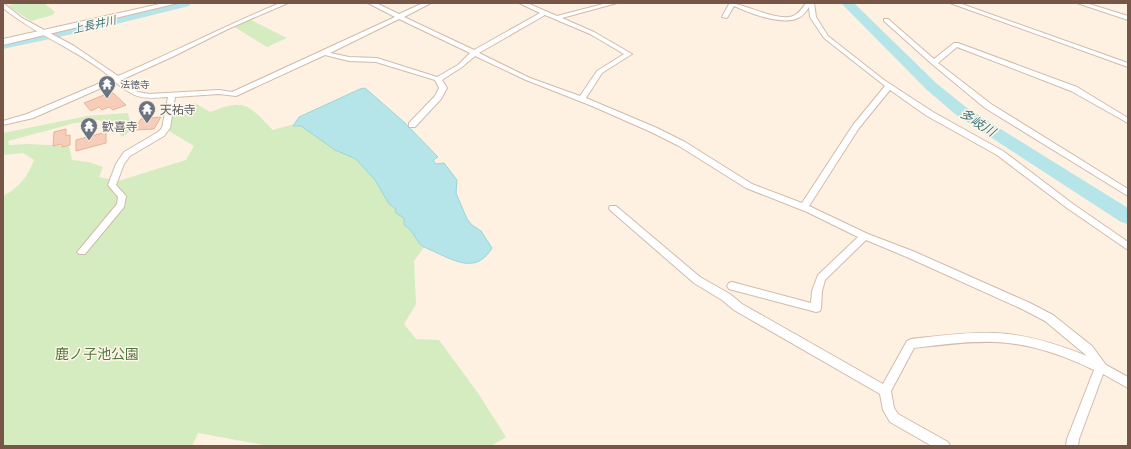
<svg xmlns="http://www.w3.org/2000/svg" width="1131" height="449" viewBox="0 0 1131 449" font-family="'Golos Text','Noto Sans JP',sans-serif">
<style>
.green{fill:#d4ecc0}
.water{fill:#b5e4e9;stroke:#9bd5db}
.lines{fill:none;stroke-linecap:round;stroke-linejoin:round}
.river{fill:#b5e4e9;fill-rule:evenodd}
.building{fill:#f5cdb8;stroke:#e9b297}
.minor-casing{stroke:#d2baab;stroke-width:2}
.tertiary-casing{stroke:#d2baab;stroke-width:2}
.minor{fill:#fff;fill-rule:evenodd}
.tertiary{fill:#fff;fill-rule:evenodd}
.labels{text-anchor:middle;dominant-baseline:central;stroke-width:3;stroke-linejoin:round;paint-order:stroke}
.far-worship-label{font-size:10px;fill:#5b616d;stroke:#fff6ea;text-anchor:start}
.far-water-label{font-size:11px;font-style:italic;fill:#3a767e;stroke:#fff6ea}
.worship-label{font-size:12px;fill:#5b616d;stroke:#fff6ea;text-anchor:start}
.water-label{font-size:13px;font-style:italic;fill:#3a767e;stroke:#fff6ea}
.near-park-label{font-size:14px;fill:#51783c;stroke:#fff6ea}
</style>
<rect width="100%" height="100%" fill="#fef1e2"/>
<path class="green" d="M16 3H44L55 12 53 15 31 21 8 6Z
M249 19 287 38 267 47 233 26Z
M195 103 210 112C246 98 247 104 273 130L312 119 367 155 432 237 414 261 416 304 404 324 416 339 439 340 478 393 506 437 491 446H269L198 433 192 446H3V196C19 188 28 176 34 160L23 153 3 155V133L87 116 128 113 132 130 122 137 113 123 97 120 75 123 8 141 9 145 28 144 69 146 72 160 89 162 103 167 99 177 118 181 186 160 194 146 169 131 172 118 180 107Z"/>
<path class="water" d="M365 88 404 122 438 157 433 160 436 164 444 163 457 180 456 193 467 219 472 225 481 231 492 248C477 273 457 262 437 253 432 250 424 248 420 244 414 237 413 230 404 225V218L396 213 395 208 389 204 375 180 356 159 335 150 301 126H293L299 117 360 89Z"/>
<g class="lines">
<path class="river" d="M170 3H191L189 6 96 29 3 49V41Z
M841 3H854L936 83 967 108 1128 208V224L1121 222 955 114 926 89Z"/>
</g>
<path class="building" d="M109 93 110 94 113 93 126 105 113 110 109 107 102 110 99 107 91 111 84 103Z
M161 117 154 129 134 130 141 119Z
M66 129V136L70 135V145L62 147V144L53 146 54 132Z
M106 132V143L76 151V140Z"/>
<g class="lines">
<g class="minor-casing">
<path id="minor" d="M3 3 22 18 74 46 118 76C172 53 225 26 280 3H288L228 29 172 57 121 80 138 92 149 94 219 90 232 92 395 17 368 3H376L399 14 423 3H431L404 17 474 50 540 13 519 3H527L557 16 607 3H617L562 18 594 32 632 54 602 73 586 98 657 128 685 142 752 184 802 203 853 125 885 86 824 38 810 17 809 7C806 12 803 16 798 18 781 26 750 13 734 6L727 18 722 17 729 4 728 3C745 3 780 24 795 15 800 12 803 7 806 3H814L816 17 828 36 884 80 933 112 1003 151 1073 204 1128 242V250L1067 208 997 155 927 116 890 90 859 128 809 206 868 234 915 252 1030 303 1053 315 1092 346 1106 365 1128 377V388L1103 374 1079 439 1078 446H1066L1067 439 1094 370C1063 355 1029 343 994 342 967 341 941 345 914 348L891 391 894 408 898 414 948 442 950 446H932L890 422 883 410 880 394 734 310 722 300 694 283 610 210 609 208 610 206H616L700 277 730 294 742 304 883 384 907 341 911 339C939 336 966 332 994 333 1026 334 1057 344 1087 356L1045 321 1022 309 909 258 866 240 825 280 822 291 821 308 820 311 816 312 729 289 727 286 729 283 732 282 811 303 812 291 818 275 858 237 807 212 746 188 679 146 651 132 592 106 526 80 475 56 462 67 442 80 447 88 441 99 415 127H409V123L435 96 439 88 435 80 376 62 349 61 325 55 236 96 219 94 175 97 170 128 164 136 130 156 124 164 116 185 126 196 124 207 85 254H79L77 252 79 250 117 204 118 197 108 185 116 164 124 152 158 132 162 128 168 97C142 99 136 99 115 82L33 118 3 125V121L27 114 112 78C78 50 36 35 3 8ZM545 15 590 34 624 54 597 71 580 96 530 78 479 53ZM399 19 470 53 458 65 437 77 377 58 349 57 330 53Z
M950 3H959L1128 63V67Z
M1077 3H1086L1128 16V20Z
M884 19H888L934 59 954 43H958L1077 87 1128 118V123L1071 91 957 47 938 63 991 104 1128 189V196L985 108 932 64 884 21Z"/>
</g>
<g class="tertiary-casing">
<path id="tertiary" d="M164 3H178L3 45V39Z"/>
</g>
<use href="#minor" class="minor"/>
<use href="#tertiary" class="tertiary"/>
</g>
<defs>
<g id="temple-pin" transform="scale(0.9)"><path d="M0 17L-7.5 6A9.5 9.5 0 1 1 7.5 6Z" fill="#6b7280" stroke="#fff6ea"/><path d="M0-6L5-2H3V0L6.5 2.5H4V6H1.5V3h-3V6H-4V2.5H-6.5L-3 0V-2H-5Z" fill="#fff"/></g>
</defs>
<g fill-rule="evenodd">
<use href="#temple-pin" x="107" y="84"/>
<use href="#temple-pin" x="147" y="109"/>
<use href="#temple-pin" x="89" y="126"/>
</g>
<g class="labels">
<g class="far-worship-label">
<text x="120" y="84">法徳寺</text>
</g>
<g class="far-water-label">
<text transform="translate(94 24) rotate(-13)">上長井川</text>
</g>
<g class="worship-label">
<text x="160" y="109">天祐寺</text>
<text x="102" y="126">歓喜寺</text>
</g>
<g class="water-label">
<text transform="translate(978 122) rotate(33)">多岐川</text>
</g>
<g class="near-park-label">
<text x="97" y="353">鹿ノ子池公園</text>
</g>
</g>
<rect width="1131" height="449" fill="none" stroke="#775547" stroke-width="8"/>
</svg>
